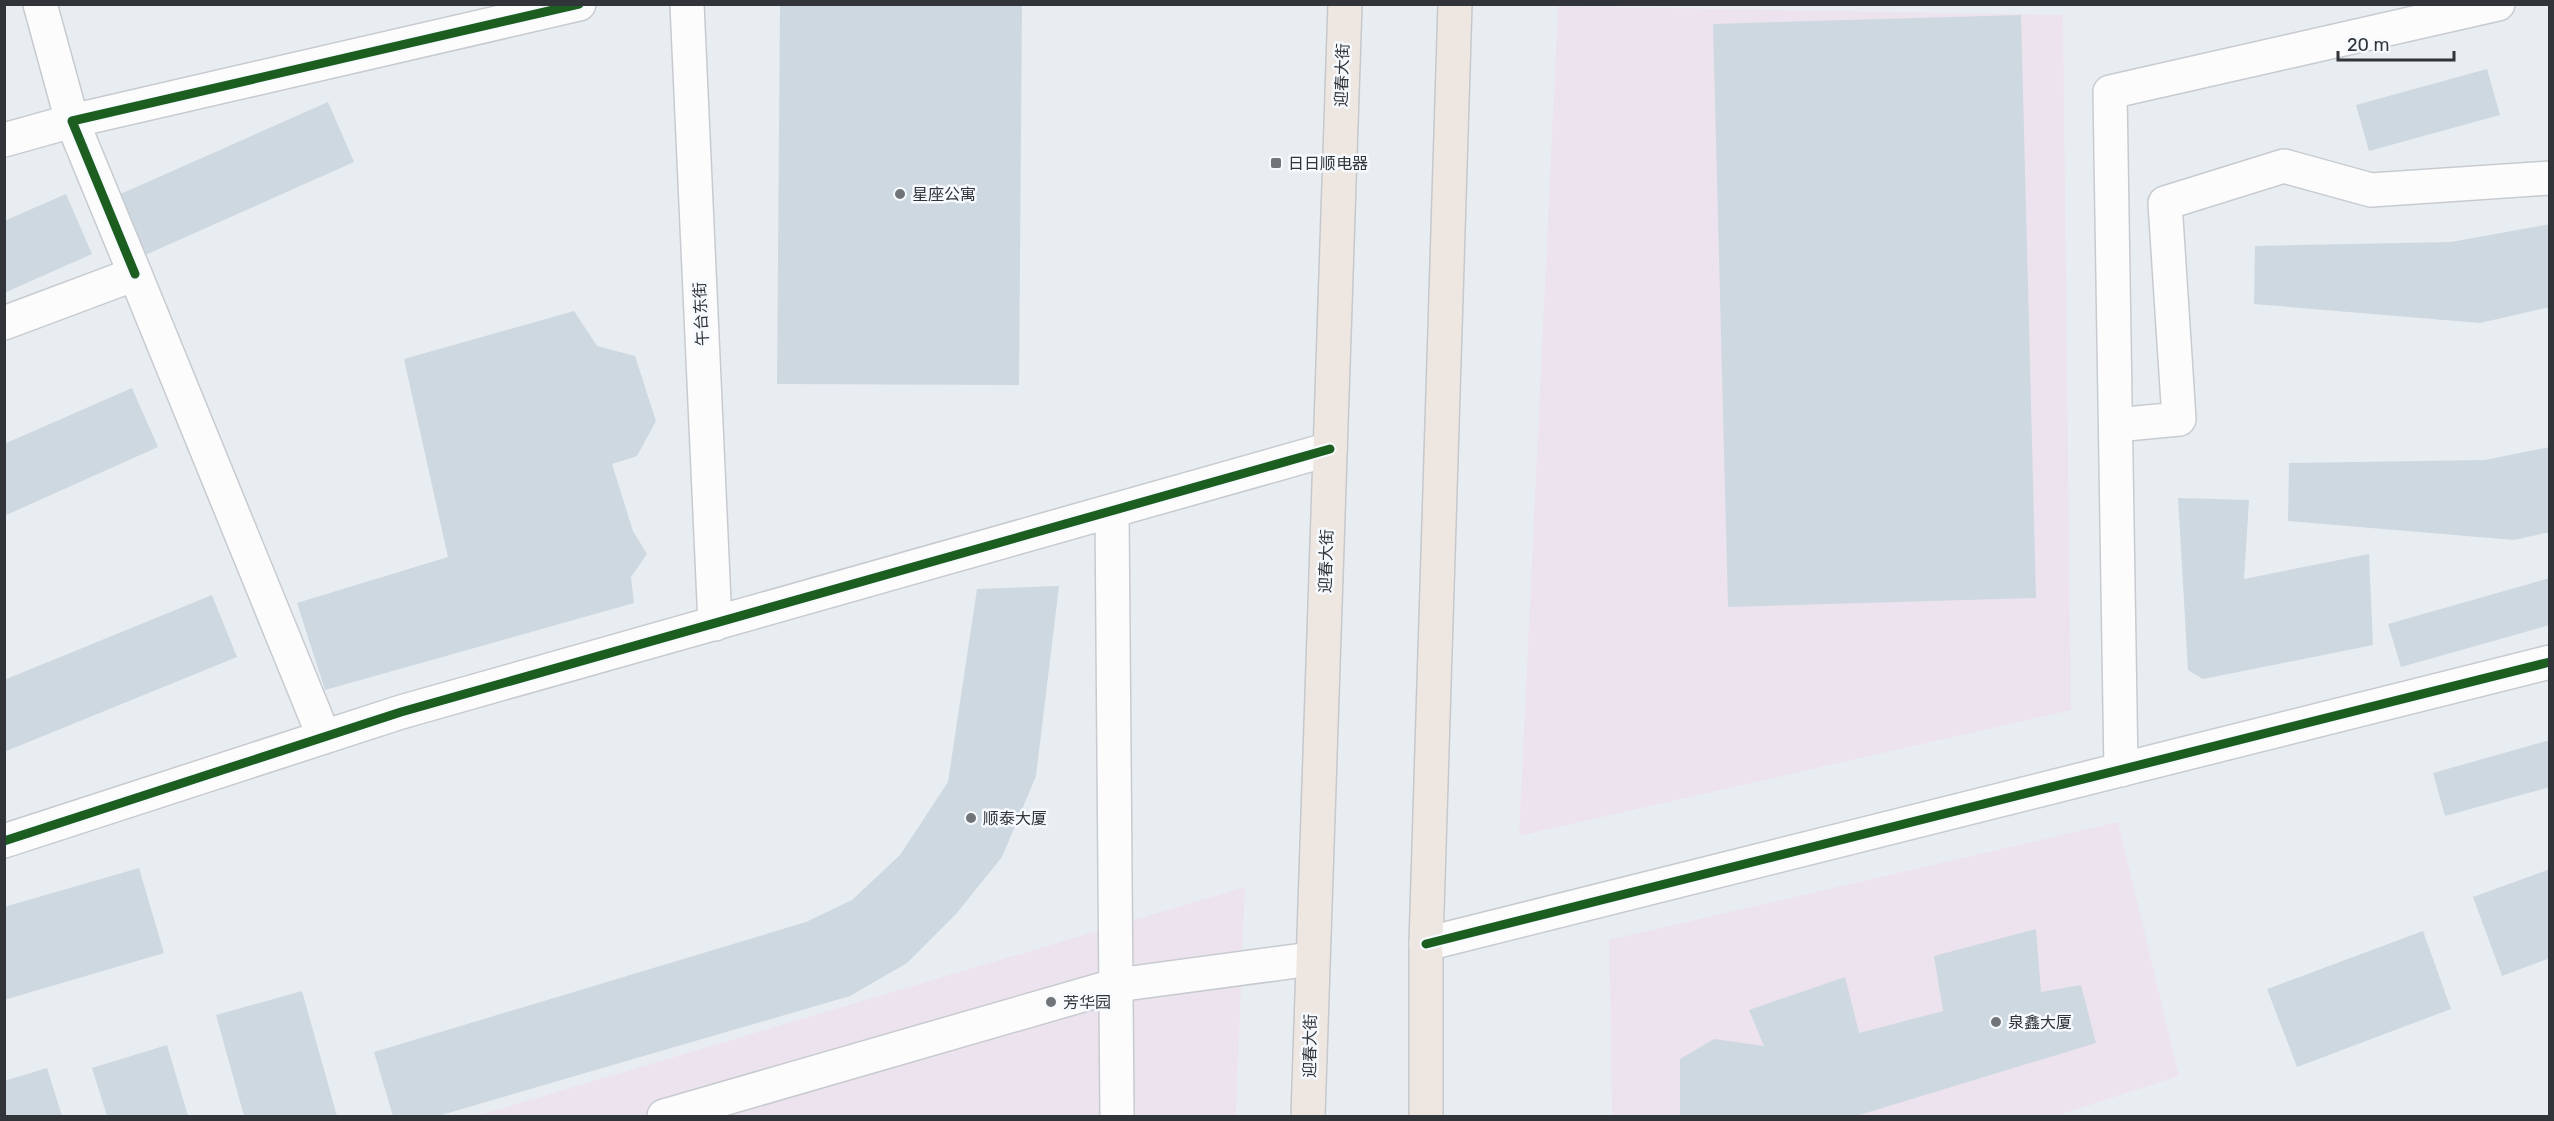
<svg xmlns="http://www.w3.org/2000/svg" width="2554" height="1121" viewBox="0 0 2554 1121" font-family="Rubik,'Noto Sans SC',sans-serif">
<style>
.commercial{fill:#ece3ee}
.building{fill:#ced8e0}
.lines{fill:none;stroke-linecap:round;stroke-linejoin:round}
.minor-casing{stroke:#c7cbcf;stroke-width:36}
.major-casing{stroke:#c6c8cb;stroke-width:36}
.minor{stroke:#fcfcfd;stroke-width:33}
.major{stroke:#eee7e1;stroke-width:33}
.cycleway-casing{stroke:#f6fafe;stroke-width:13}
.cycleway{stroke:#1b5e20;stroke-width:9}
.poi-dot{fill:#71757a;stroke:#f6fafe;stroke-width:2}
.labels{text-anchor:middle;dominant-baseline:central;stroke-width:5;stroke-linejoin:round;paint-order:stroke}
.street-label{font-size:16px;fill:#313539;stroke:#f6fafe}
.poi-label{font-size:16px;fill:#313539;stroke:#f6fafe;text-anchor:start}
</style>
<rect width="100%" height="100%" fill="#e8edf2"/>
<path class="commercial" d="M1558 6 2063 15 2071 710 1519 836Z
M2118 822 2179 1076 2056 1116H1612L1609 940Z
M1245 887 1236 1116H476Z"/>
<path class="building" d="M780 4H1022L1019 385 777 384Z
M2021 15 2036 598 1728 607 1713 24Z
M2487 69 2500 115 2369 151 2356 105Z
M328 102 354 162 143 256 116 196Z
M66 194 92 254 4 293V221Z
M2550 224V307L2480 323 2254 304 2255 246 2451 242Z
M574 311 597 346 635 356 656 421 637 456 612 464 633 531 647 554 631 577 634 603 325 690 297 603 448 557 404 359Z
M132 388 158 447 4 516V444Z
M2550 447V532L2514 540 2288 521 2289 463 2485 460Z
M2178 498 2249 500 2244 579 2369 554 2373 645 2203 679 2188 670Z
M2550 578V625L2401 667 2388 624Z
M1059 586 1036 776 1002 857 956 914 907 963 850 996 438 1116H393L374 1052 806 922 852 900 900 855 948 782 977 589Z
M212 595 237 657 4 752V680Z
M2550 740V787L2445 816 2433 773Z
M139 868 164 953 4 1000V907Z
M2550 869V958L2502 976 2473 897Z
M2036 929 2041 992 2081 985 2096 1043 1856 1116H1680V1059L1714 1039 1764 1046 1749 1010 1845 977 1859 1033 1943 1011 1934 956Z
M2423 931 2451 1009 2297 1067 2267 989Z
M302 991 337 1116H244L216 1015Z
M167 1045 188 1116H107L92 1068Z
M47 1068 62 1116H4V1081Z"/>
<g class="lines">
<g class="minor-casing">
<path id="minor" d="M687 4 715 624
M4 140 72 121 40 4
M135 274 72 121 579 4
M4 323 135 274 324 737
M2116 425 2179 419 2165 203 2284 166 2371 190 2550 178
M1112 512 1117 1116
M2121 770 2110 92 2498 4
M4 841 401 712 1330 449
M1426 944 2550 662
M664 1116 1117 985 1311 959"/>
</g>
<g class="major-casing">
<path id="major" d="M1308 1116 1345 4
M1426 1116V944L1455 4"/>
</g>
<use href="#minor" class="minor"/>
<use href="#major" class="major"/>
<g class="cycleway-casing">
<path id="cycleway" d="M135 274 72 121 579 4
M4 841 401 712 1330 449
M1426 944 2550 662"/>
</g>
<use href="#cycleway" class="cycleway"/>
</g>
<g class="poi-dot">
<rect x="1270" y="157" width="12" height="12" rx="3"/>
<circle cx="900" cy="194" r="6"/>
<circle cx="971" cy="818" r="6"/>
<circle cx="1051" cy="1002" r="6"/>
<circle cx="1996" cy="1022" r="6"/>
</g>
<g class="labels">
<g class="street-label">
<text transform="translate(1342 75) rotate(-88)">迎春大街</text>
<text transform="translate(701 314) rotate(-93)">午台东街</text>
<text transform="translate(1326 561) rotate(-88)">迎春大街</text>
<text transform="translate(1310 1046) rotate(-89)">迎春大街</text>
</g>
<g class="poi-label">
<text x="1288" y="163">日日顺电器</text>
<text x="912" y="194">星座公寓</text>
<text x="983" y="818">顺泰大厦</text>
<text x="1063" y="1002">芳华园</text>
<text x="2008" y="1022">泉鑫大厦</text>
</g>
</g>
<rect width="2554" height="1121" fill="none" stroke="#313539" stroke-width="12"/>
<path d="M2338 51v9h116v-9" fill="none" stroke="#313539" stroke-width="3"/>
<text x="2347" y="51" font-size="18" fill="#313539" stroke="#f6fafe" stroke-width="4.5" paint-order="stroke">20 m</text>
</svg>
